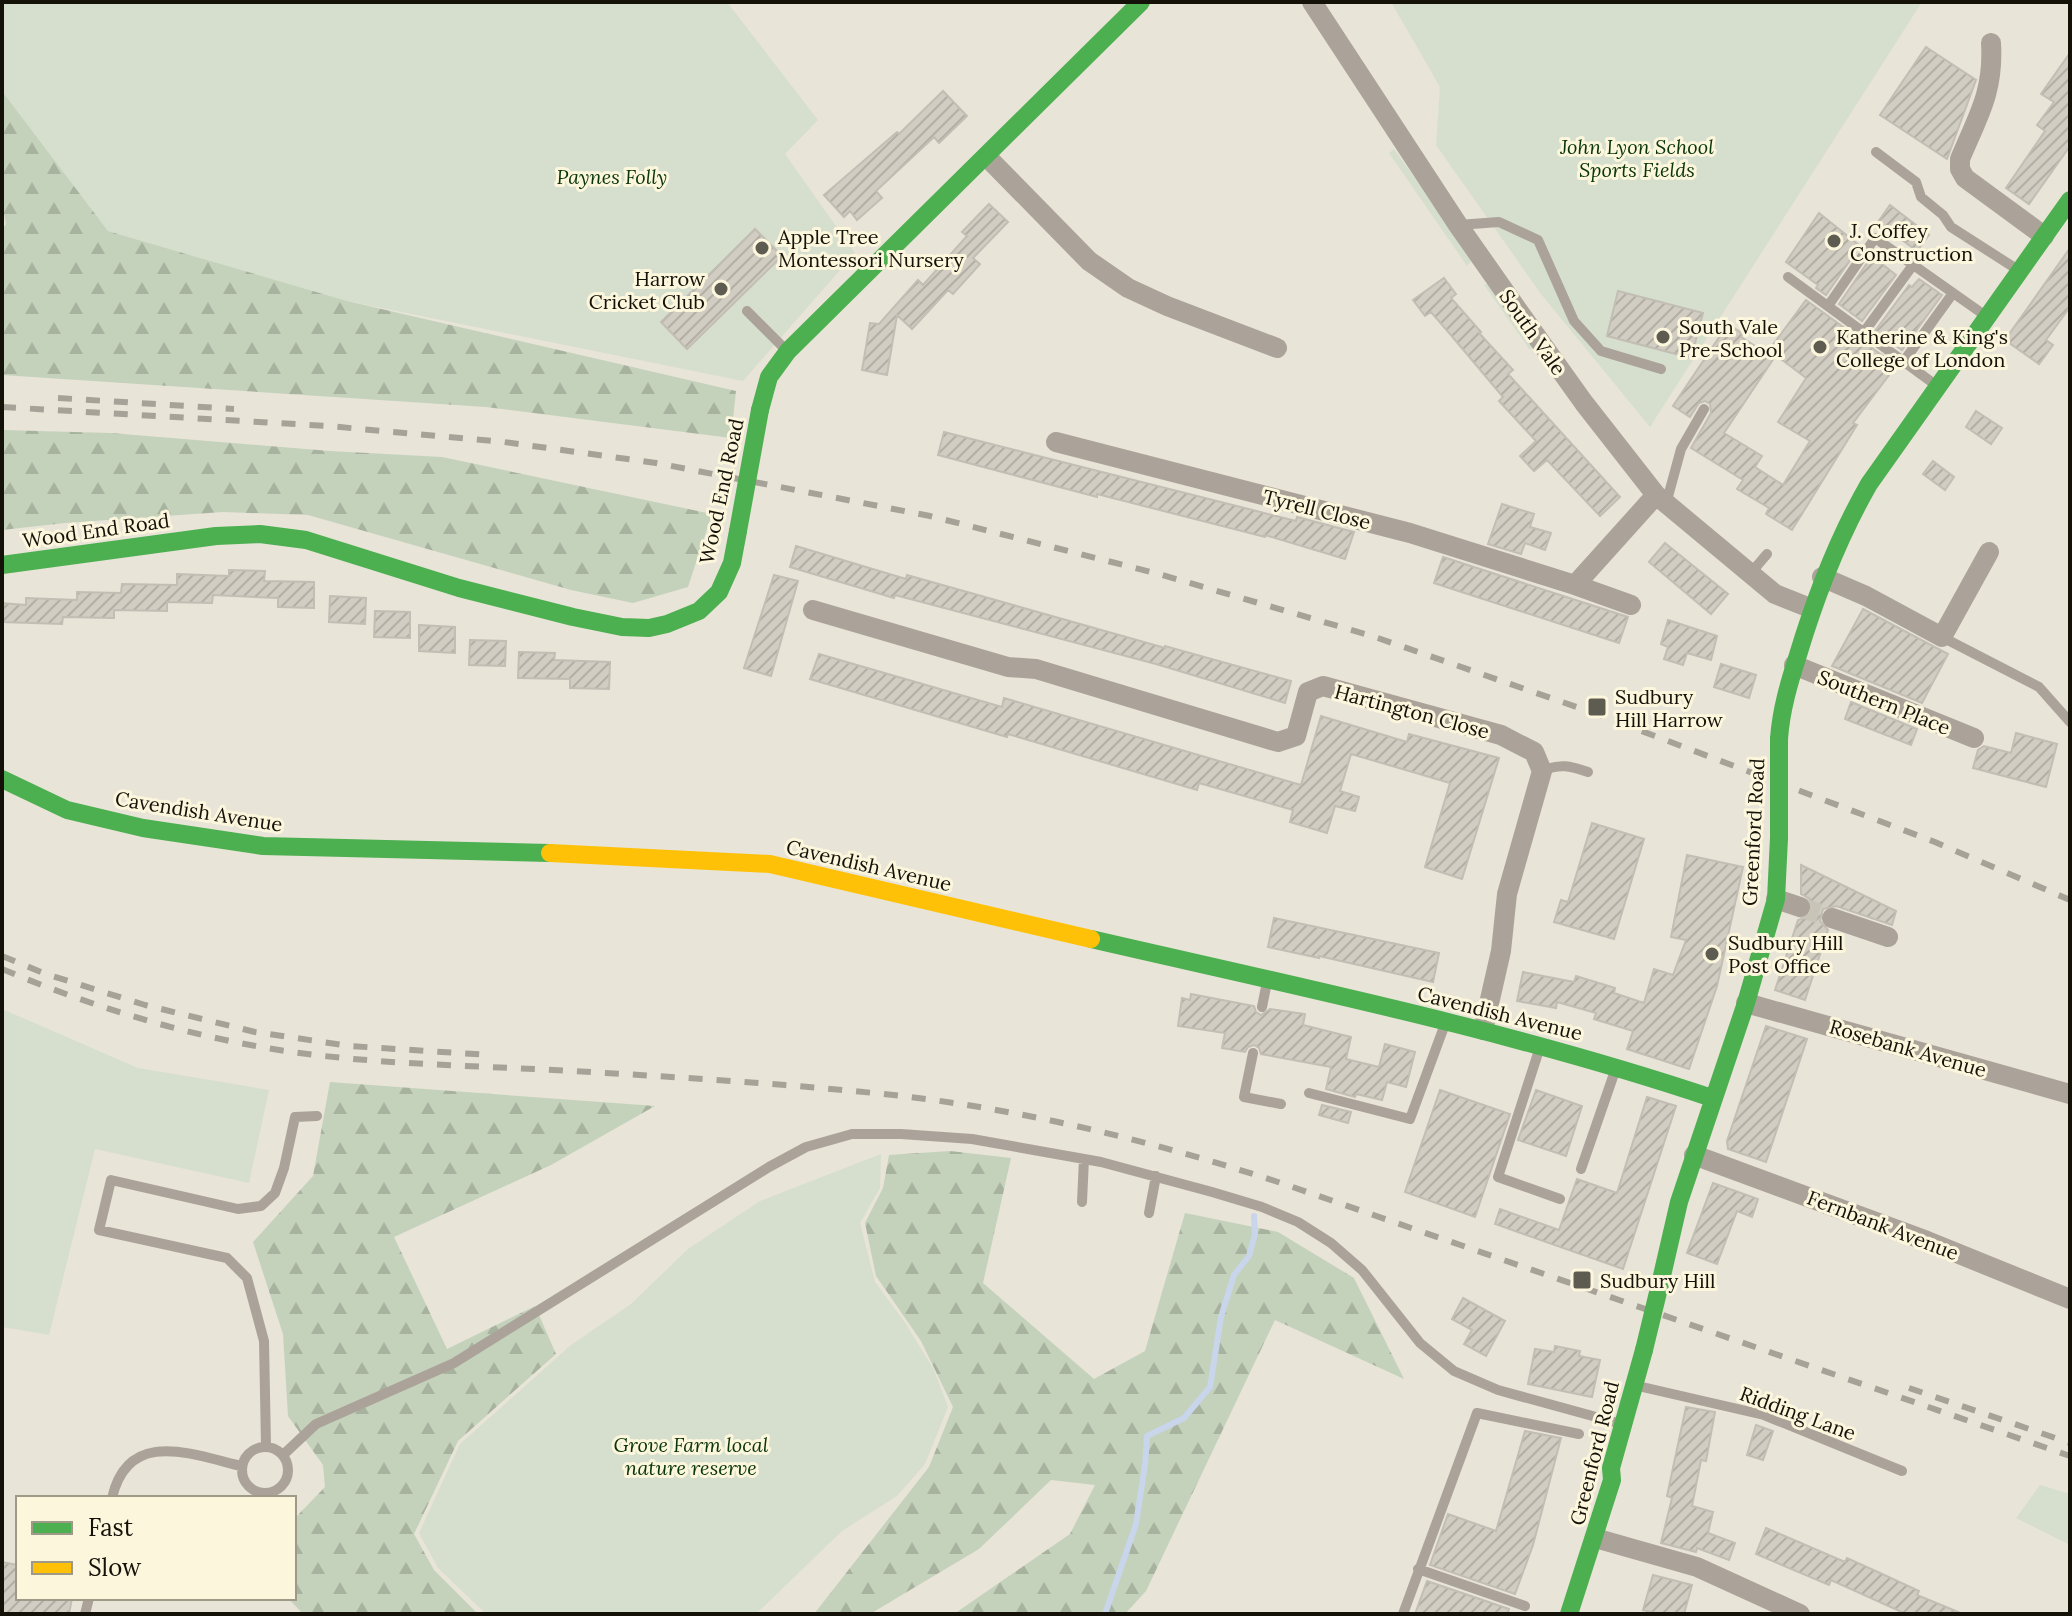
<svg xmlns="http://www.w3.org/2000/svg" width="2072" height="1616" viewBox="0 0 2072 1616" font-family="Lora,serif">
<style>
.green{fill:#d6dfce}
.forest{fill:url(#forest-firs)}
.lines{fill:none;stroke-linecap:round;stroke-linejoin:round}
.stream{stroke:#c8d5ea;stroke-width:6}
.building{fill:url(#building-hatch);stroke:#c2beb4;stroke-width:2}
.street-tunnel{stroke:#c8c4b8;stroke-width:20;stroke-dasharray:20 10;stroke-linecap:butt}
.lane{stroke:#aba399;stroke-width:10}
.street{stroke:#aba399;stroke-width:20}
.fast{stroke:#4caf50;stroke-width:18}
.slow{stroke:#ffc107;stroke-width:18}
.rail{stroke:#a7a297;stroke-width:6;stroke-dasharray:14 14;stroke-linecap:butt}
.fast-bridge{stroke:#4caf50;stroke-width:18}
.poi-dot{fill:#5e5b51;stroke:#fcf6dd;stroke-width:3}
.labels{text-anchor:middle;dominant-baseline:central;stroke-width:6;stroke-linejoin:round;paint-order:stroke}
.park-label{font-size:20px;font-style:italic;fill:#09350a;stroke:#fcf6dd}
.poi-label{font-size:20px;fill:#141109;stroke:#fcf6dd;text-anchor:start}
.street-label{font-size:20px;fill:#141109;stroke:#fcf6dd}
</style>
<defs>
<pattern id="forest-firs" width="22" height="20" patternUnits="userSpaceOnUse" patternTransform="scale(2)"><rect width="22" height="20" fill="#c4d2bb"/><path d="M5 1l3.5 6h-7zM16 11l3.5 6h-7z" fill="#a8b39f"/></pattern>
<pattern id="building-hatch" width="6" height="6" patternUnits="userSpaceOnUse" patternTransform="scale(2)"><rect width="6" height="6" fill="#d1cdc2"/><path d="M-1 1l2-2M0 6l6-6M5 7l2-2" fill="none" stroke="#b3afa5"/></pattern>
</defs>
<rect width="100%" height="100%" fill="#e8e4d7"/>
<path class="green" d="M2 2H727L818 120 785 154 855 253 743 381 347 301 108 231 2 91Z
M1391 2H1922L1650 427 1541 294 1436 145 1440 87Z
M1394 149 1473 259 1467 266 1389 153Z
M1488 283 1534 346 1530 350 1484 285Z
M2 1009 138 1068 269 1090 249 1183 95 1149 49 1335 2 1327Z
M881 1154 880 1188 860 1223 875 1282 906 1324 934 1370 948 1407 925 1464 897 1496 842 1531 756 1614H486L438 1568 419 1533 460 1444 571 1345 631 1304 688 1249 760 1201Z
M2040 1485 2070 1494V1545L2016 1518Z"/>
<path class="forest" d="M2 91 108 231 347 301 736 391 731 438 486 407 2 375V229L6 224 2 205Z
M2 430 111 433 330 451 442 457 712 514 688 587 633 603 571 590 308 515 223 512 65 523 2 530Z
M330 1082 655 1106 551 1165 394 1237 447 1349 535 1306 556 1354 458 1441 414 1534 434 1570 478 1614H303L288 1598H294V1519L325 1487 323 1465 288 1416 283 1334 253 1242 313 1176Z
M950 1151 1011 1158 983 1283 1094 1379 1145 1351 1185 1213 1278 1232 1354 1278 1404 1379 1275 1320 1146 1591 1125 1614H954L1070 1534 1095 1485 1051 1480 979 1549 870 1614H814L929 1467 953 1407 921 1341 876 1276 865 1223 883 1188 889 1155Z"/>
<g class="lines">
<path class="stream" d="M1105 1614 1136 1524 1145 1465 1147 1436 1184 1418 1210 1387 1221 1317 1234 1275 1249 1256 1255 1234 1254 1216"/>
</g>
<path class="building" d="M1926 47 1976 80 1947 159 1880 115Z
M2070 53V146L2029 204 2006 188 2045 131 2037 125 2054 102 2041 94Z
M943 91 967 116 939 143 934 137 876 191 882 198 857 220 850 211 844 217 824 195 897 132 899 134Z
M989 204 1008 222 973 258 980 264 953 294 948 290 912 329 897 315 887 375 862 370 870 323 879 324 918 280 923 285 967 236 962 232Z
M1890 205 1929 235 1917 251 1878 222Z
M1819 213 1860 246 1826 295 1816 288 1818 285 1786 262Z
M755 229 782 256 687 349 661 322Z
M2070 248V307L2046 340 2053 345 2039 364 2005 340Z
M1872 256 1896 275 1862 321 1839 304Z
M1444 278 1456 294 1451 298 1481 332 1479 333 1513 370 1508 374 1620 497 1600 516 1547 460 1534 471 1520 456 1536 441 1499 401 1503 397 1450 334 1431 312 1425 316 1413 300Z
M1919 279 1942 295 1902 350 1875 331 1909 285 1912 287Z
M1618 291 1703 313 1691 358 1607 336Z
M1806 300 1894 364 1887 373 1889 375 1853 423 1857 425 1792 530 1766 514 1769 508 1737 489 1743 480 1691 448 1711 413 1710 404 1705 401 1699 403 1690 417 1673 406 1728 324 1743 334 1741 337 1774 358 1724 433 1762 456 1755 467 1783 485 1810 441 1778 422 1806 378 1769 350Z
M1976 411 2002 428 1991 444 1966 427Z
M944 432 1296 521 1297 517 1354 532 1345 559 1265 535V537L1097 494V497L938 455Z
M1933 461 1954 477 1945 490 1923 474Z
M1502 504 1534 514 1530 527 1551 533 1545 550 1525 543 1521 554 1488 544Z
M1665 543 1728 594 1711 614 1649 562Z
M796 546 906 579 907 575 1165 648V646L1291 681 1285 703 1156 664 895 595 894 598 790 567Z
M1443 557 1628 617 1619 643 1434 583Z
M229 570 265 571 264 581 314 582V608L278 607V598L213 595 212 603 167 602V611L114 610V618L63 617 62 624 2 622V603L26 605V598L77 600V592L121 593 122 584 177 585V574L229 576Z
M774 575 798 581 771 676 744 668Z
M330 596 366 598 365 624 329 622Z
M1863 609 1948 654 1922 703 1832 666Z
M375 611 410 612V638L374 637Z
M1668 620 1717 636 1711 660 1687 653 1683 665 1664 659 1668 647 1661 644Z
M419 625 455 627V653L419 651Z
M470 640 506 641 505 666 469 665Z
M519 652 555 653 554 660 610 662 609 689 570 688V679L518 678Z
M819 654 1002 707 1004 698 1301 785 1321 716 1407 742 1409 734 1499 758 1462 879 1425 867 1450 783 1351 754 1340 791 1359 797 1355 811 1335 806 1327 833 1290 822 1293 810 1199 783 1197 790 1008 734 1007 737 810 679Z
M1721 664 1756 675 1749 698 1714 687Z
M1851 702 1917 729 1911 745 1845 719Z
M2016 733 2057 744 2046 787 1973 768 1978 750 1984 746 2011 753Z
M1592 823 1644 839 1614 939 1554 922 1561 900 1568 902Z
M1687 855 1743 867 1717 986 1689 1069 1627 1049 1633 1031 1594 1019 1596 1013 1557 1002 1556 1008 1517 1001 1523 972 1574 982 1576 976 1615 988 1614 993 1644 1003 1654 969 1673 975 1686 940 1671 937Z
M1801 865 1896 911 1892 925 1836 906 1823 909 1820 921 1828 930 1805 1000 1775 990 1798 920 1808 917 1812 910 1810 899 1801 894Z
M1274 918 1439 953 1433 982 1319 956V958L1268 947Z
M1191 994 1254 1006 1256 1012 1261 1015 1270 1009 1305 1014 1303 1025 1351 1037 1346 1059 1379 1067 1385 1044 1415 1052 1406 1087 1387 1082 1382 1100 1356 1094 1355 1097 1326 1089 1331 1067 1261 1054 1259 1048 1254 1045 1248 1047 1245 1052 1222 1048 1225 1033 1178 1026 1182 998 1190 1000Z
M1766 1026 1807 1039 1766 1162 1728 1149 1727 1141Z
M1440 1090 1510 1114 1475 1217 1405 1192Z
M1536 1090 1582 1106 1566 1156 1518 1140Z
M1647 1097 1676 1106 1623 1269 1495 1224 1500 1209 1559 1230 1577 1179 1617 1193Z
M1322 1105 1351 1112 1348 1123 1319 1115Z
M1713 1183 1758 1199 1752 1217 1737 1211 1717 1264 1687 1253Z
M1463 1298 1505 1321 1486 1356 1464 1344 1472 1330 1452 1319Z
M1555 1346 1580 1351 1579 1356 1600 1360 1592 1397 1528 1384 1535 1349 1554 1352Z
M1686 1407 1715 1412 1706 1461 1701 1460 1692 1506 1713 1512 1708 1533 1735 1543 1729 1560 1697 1548 1696 1552 1661 1543 1672 1498 1667 1496Z
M1756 1425 1773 1431 1763 1460 1747 1455Z
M1525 1431 1561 1438 1533 1545 1515 1594 1430 1565 1448 1514 1496 1531Z
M1766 1528 1845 1562 1847 1558 1880 1573 1919 1591 1917 1595 1963 1614H1906L1831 1580 1829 1585 1756 1554Z
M2 1562 18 1565V1598H72L69 1614H2Z
M1653 1575 1692 1585 1684 1614H1659L1643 1610Z
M1427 1581 1509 1609 1508 1614H1415Z"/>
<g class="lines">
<path class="street-tunnel" d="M1800 907 1832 918"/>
<path class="lane" d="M1876 152 1916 182 1921 197 1943 215 1951 227 2015 268
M1458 225 1499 222 1538 240 1574 321 1601 351 1661 369
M1788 277 1933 383
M1828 306 1875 238 1983 314
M747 311 786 350
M1864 332 1913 265
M1904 361 1953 293
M1666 504 1681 449 1704 409
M1750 574 1767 554
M1942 637 2039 687 2070 722
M1542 771C1560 763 1570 766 1588 772
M1262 1007 1267 982
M1540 1047 1498 1177 1560 1199
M1253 1053 1244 1097 1281 1104
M1309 1093 1410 1119 1445 1024
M1581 1169 1616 1068
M1082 1202 1084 1159
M1149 1213 1156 1176
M1638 1386 1764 1415 1902 1471
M266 1446 264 1341 247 1278 227 1258 99 1230 111 1180 238 1209 261 1206 275 1193 284 1168 295 1117 317 1116
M242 1470a23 23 0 1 1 46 0a23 23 0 1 1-46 0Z
M283 1455 316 1424 454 1363 769 1167 806 1147 852 1134H901L972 1139 1101 1162 1212 1192 1262 1207 1298 1222 1331 1243 1362 1270 1420 1343 1454 1371 1498 1390 1618 1423
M112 1498C128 1428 191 1454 241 1466
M1418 1569 1525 1606
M85 1614 89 1598
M1403 1614 1477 1413 1579 1434"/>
<path class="street" d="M1312 2 1458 225 1519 312 1584 403 1656 495 1775 594 1810 608
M1991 43C1994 92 1978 116 1960 159V169L1965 178 2044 236
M987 157 1089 261 1128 288 1167 306 1277 348
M1056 442 1410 533 1575 585 1656 495
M1822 577 1866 596 1942 637 1989 552
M1575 585 1631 605
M813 610 1008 667 1036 669 1278 742 1296 736 1308 692 1323 686 1501 735 1534 752 1542 771 1507 894 1501 951 1483 1030
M1794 665 1974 738
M1776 899 1800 907
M1832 918 1888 937
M1746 1003 2070 1094
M1694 1155 1927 1241 2070 1299
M1595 1538 1697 1567 1800 1614"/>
<path class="fast" d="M760 410 769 377 788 351 1141 2
M2 565 216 536 260 534 306 540 459 588 573 617 622 627 649 628 667 624 699 611 719 592 732 563 738 531
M1779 739C1781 710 1789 683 1798 655 1816 595 1838 538 1869 484L2070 200
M2 779 67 810 143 828 263 846 550 853
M1091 939C1299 987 1509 1030 1712 1098
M1661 1280 1679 1202 1746 1003 1776 899 1779 838
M1569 1614 1612 1480 1611 1468 1644 1350"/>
<path class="slow" d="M550 853 770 864 1091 939"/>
<path class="rail" d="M58 398 234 409
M2 407 328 426 504 442 656 463 930 516 1159 574 1372 636 1594 713 1935 842 2070 900
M2 956 46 974 145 1005 255 1032 350 1046 489 1055
M2 969C90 1006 184 1035 279 1050 363 1063 449 1065 534 1069 648 1075 761 1082 874 1093 1015 1107 1150 1140 1284 1184L2070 1456
M1909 1388 2070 1443"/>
<path class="fast-bridge" d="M738 531 760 410
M1779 739V838
M1644 1350 1661 1280"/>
</g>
<g class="poi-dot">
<circle cx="1834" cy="241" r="8"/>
<circle cx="762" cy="248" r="8"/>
<circle cx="721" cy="289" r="8"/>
<circle cx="1663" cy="337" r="8"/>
<circle cx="1820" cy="347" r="8"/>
<rect x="1587" y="697" width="20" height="20" rx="4"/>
<circle cx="1712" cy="954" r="8"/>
<rect x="1572" y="1270" width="20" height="20" rx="4"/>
</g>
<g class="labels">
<g class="park-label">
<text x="1637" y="146">John Lyon School<tspan x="1637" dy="23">Sports Fields</tspan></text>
<text x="612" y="176">Paynes Folly</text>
<text x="691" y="1444">Grove Farm local<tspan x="691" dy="23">nature reserve</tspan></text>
</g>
<g class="poi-label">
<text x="1850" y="230">J. Coffey<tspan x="1850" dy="23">Construction</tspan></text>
<text x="778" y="236">Apple Tree<tspan x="778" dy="23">Montessori Nursery</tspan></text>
<text x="705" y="278" text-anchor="end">Harrow<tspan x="705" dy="23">Cricket Club</tspan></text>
<text x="1679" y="326">South Vale<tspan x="1679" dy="23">Pre-School</tspan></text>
<text x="1836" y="336">Katherine &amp; King's<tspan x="1836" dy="23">College of London</tspan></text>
<text x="1615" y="696">Sudbury<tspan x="1615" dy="23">Hill Harrow</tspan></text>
<text x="1728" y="942">Sudbury Hill<tspan x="1728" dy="23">Post Office</tspan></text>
<text x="1600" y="1280">Sudbury Hill</text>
</g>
<g class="street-label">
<text transform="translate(1533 332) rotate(55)">South Vale</text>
<text transform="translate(721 491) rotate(-78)">Wood End Road</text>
<text transform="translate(1317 509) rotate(14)">Tyrell Close</text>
<text transform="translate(96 530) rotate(-8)">Wood End Road</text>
<text transform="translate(1884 702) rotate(22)">Southern Place</text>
<text transform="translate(1412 711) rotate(15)">Hartington Close</text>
<text transform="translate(199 811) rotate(9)">Cavendish Avenue</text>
<text transform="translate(1753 832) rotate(-87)">Greenford Road</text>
<text transform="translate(869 865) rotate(13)">Cavendish Avenue</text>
<text transform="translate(1500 1013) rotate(14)">Cavendish Avenue</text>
<text transform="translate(1908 1048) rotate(16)">Rosebank Avenue</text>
<text transform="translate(1883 1225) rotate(21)">Fernbank Avenue</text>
<text transform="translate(1798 1413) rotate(20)">Ridding Lane</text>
<text transform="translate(1594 1453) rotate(-76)">Greenford Road</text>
</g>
</g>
<rect width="2072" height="1616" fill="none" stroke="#141109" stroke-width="8"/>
<rect x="16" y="1496" width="280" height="104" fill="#fcf6dd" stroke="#9f9a88" stroke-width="2"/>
<rect x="32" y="1522" width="40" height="12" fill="#4caf50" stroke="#9f9a88" stroke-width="2"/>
<text x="88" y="1536" font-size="24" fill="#141109">Fast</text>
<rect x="32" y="1562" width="40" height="12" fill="#ffc107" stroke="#9f9a88" stroke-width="2"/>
<text x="88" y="1576" font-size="24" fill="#141109">Slow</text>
</svg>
